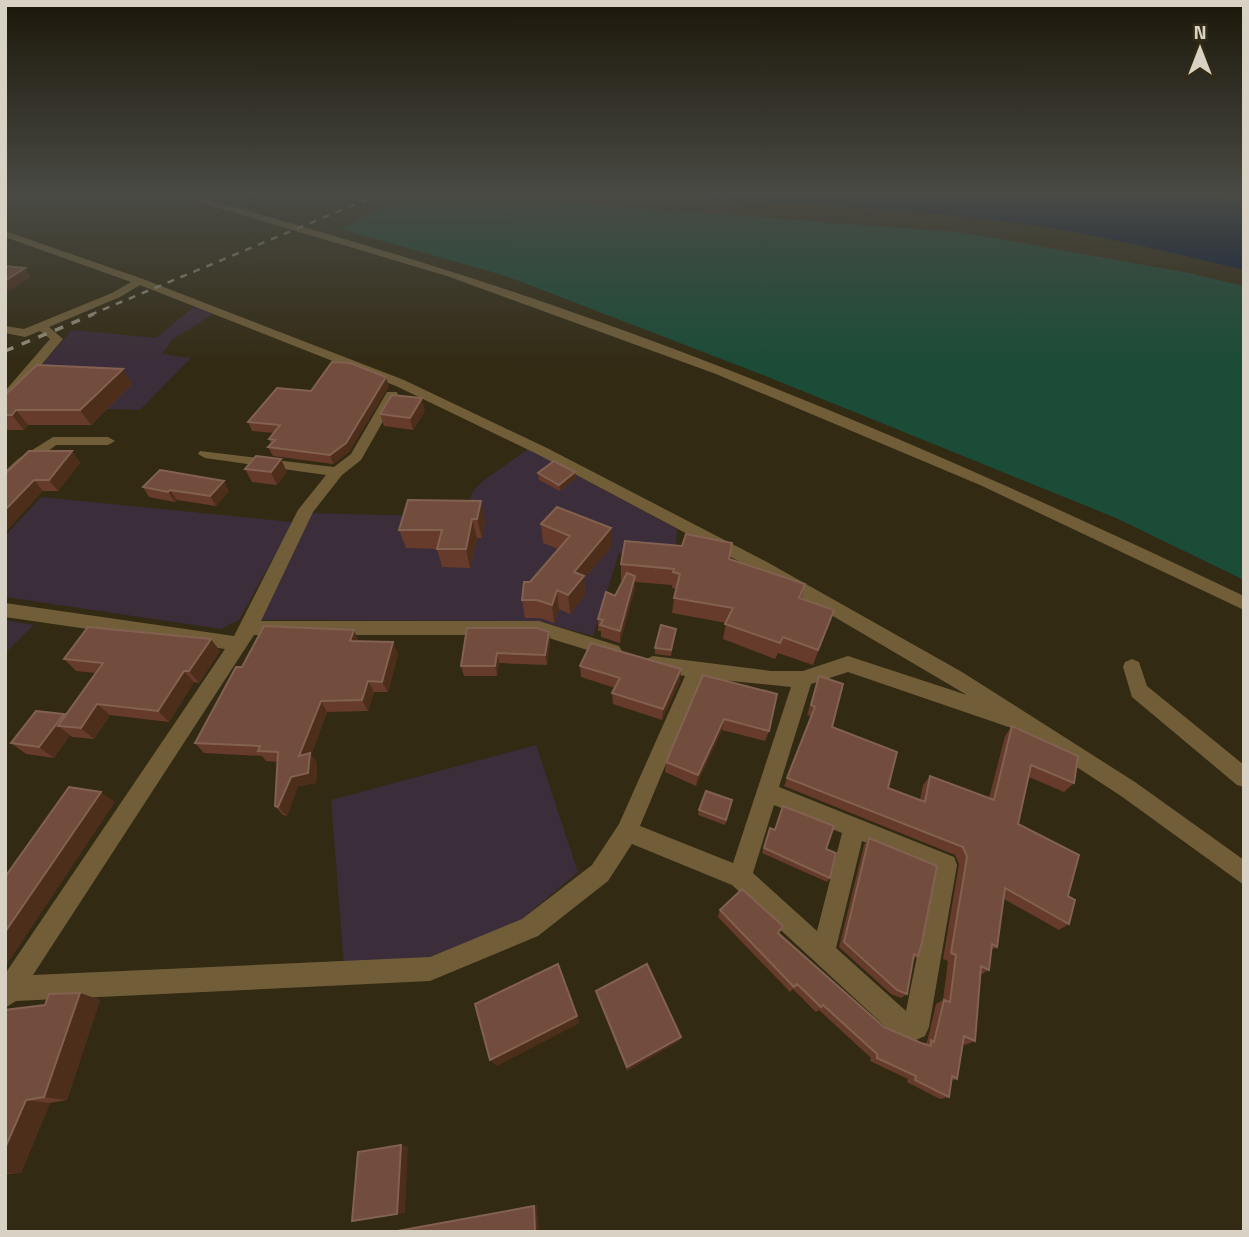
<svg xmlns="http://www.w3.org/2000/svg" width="1249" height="1237" viewBox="0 0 1249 1237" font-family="'Titillium Web',sans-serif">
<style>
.industrial{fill:#3b2d3a}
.green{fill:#1a4c38}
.water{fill:#08183a}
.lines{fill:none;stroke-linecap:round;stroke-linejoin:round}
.minor{fill:#715e39;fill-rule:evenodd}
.rail-far1{stroke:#938d7b;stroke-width:2.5;stroke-dasharray:7 7;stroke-linecap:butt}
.rail{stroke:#938d7b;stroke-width:3.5;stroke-dasharray:9 9;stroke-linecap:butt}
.wall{fill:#663b2b}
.shaded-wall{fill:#4c2e1b}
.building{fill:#724c3c;stroke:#826151;stroke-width:2}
</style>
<rect width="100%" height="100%" fill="#322a13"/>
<path class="industrial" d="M195 306 213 314 172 340 162 354 191 358 140 410 6 406 72 330 156 338Z
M528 449 677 529 675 558 619 553 593 636 538 621 259 620 309 513 465 517 473 491 484 480Z
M41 497 293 522 239 620 221 629 5 597V536Z
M5 620 34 625 5 653Z
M536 745 578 872 519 922 429 957 344 966 331 800Z"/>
<path class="green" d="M414 194H446L958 232 1184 272 1244 286V580L1116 518 763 375 506 276 341 229Z"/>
<path class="water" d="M651 194H1200L1244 202V270C1168 252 1093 233 1016 223 895 207 772 203 651 194Z"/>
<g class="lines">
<path class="minor" d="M172 194H187C322 231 457 271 589 318 813 397 1030 494 1244 596V610L980 485 716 374 447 276Z
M5 231 143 279 404 380 547 448 767 562 962 672 1135 782 1244 860V885L1121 796 1023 732 848 672 811 684 779 787 954 857 957 865 929 1027 925 1036 916 1040 889 1030 732 885 632 844 608 881 538 936 430 981 16 1001 5 1008V974L225 649 5 617V603L234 636 298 510 326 475 205 458 198 454 200 451 334 467 351 454 387 392H397L398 395 361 460 342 475 313 512 261 621H539L619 646 622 651 619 656 613 658 539 635H254L33 975 430 957 522 919 592 865 619 824 685 676 646 669 644 664 646 659 653 656 771 671H803L848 656 967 695 755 570 537 454 396 386 140 285 120 297 49 327 63 339 10 402 5 403V391L50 339 40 331 25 337 5 333V326L24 329 112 293 131 282 5 237ZM702 678 791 687 733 863 640 826ZM774 805 842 833 817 931 753 873ZM862 841 934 871 906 1011 836 948Z
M53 437H108L115 441 108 445H56L5 485V471L18 459Z
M1132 659 1139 662 1147 686 1244 765V787L1237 785 1132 697 1123 667 1125 662Z"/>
<path class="rail-far1" d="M90 315 380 194"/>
<path class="rail" d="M5 351 94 314"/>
</g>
<path class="wall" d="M132 384 91 425H28L24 430H5V395Z
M389 386 349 452 333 464 273 456 268 447 271 444 269 439 274 433 252 431 248 422 311 391Z
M425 411 413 430 384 426 380 414Z
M72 451 80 463 58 491H43L5 474Z
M245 469 287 472 277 485 252 482Z
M575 472 576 478 560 491 539 480 538 473Z
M143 487 229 491 216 506 177 500 175 502 149 497Z
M408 500 485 520 482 538H477L470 568 442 567 437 549 406 548 399 530Z
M541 524 611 528V547L584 579 585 595 570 614 559 609 554 623 540 618H525L522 600 530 582 558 549 543 543Z
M729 559 805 584 801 599 834 610 813 665 778 653 775 659 723 639 726 623 672 613 674 598 676 589 672 588V585L635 582V588L620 643 601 637V631H598V619L615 596 623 581 621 580V564Z
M467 628 550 641 547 665 499 663 497 676H464L461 666Z
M676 629 671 656 655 654V648Z
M359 642 398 654 388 692H374L368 711 327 712 311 755 317 763 316 783 298 786 287 816 283 815 275 806 278 762 266 761 262 756 204 753 195 743 242 667Z
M220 651 199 683 194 682 169 722 110 715 94 739 72 737 70 735 54 758 26 754 11 743 64 714 65 715 96 673 76 671 64 659Z
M580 666 680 681 662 720 613 704 612 693 615 688 581 677Z
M703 675 769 731 765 741 722 730 696 786 665 772 666 762Z
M819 676 832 727 888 788 920 800 923 785 930 776 989 798 1005 736 1012 726 1074 783 1064 792 1029 777 1018 824 1068 896 1069 924 1059 930 1004 899 997 947 991 950 989 970 980 975 975 1041 965 1045 963 1043 957 1079 951 1081 949 1097 940 1099 907 1082 908 1079 870 1061 871 1058 819 1010 816 1012 793 989 790 992 718 917 720 910 778 933 884 1027 924 1044 927 1042 936 1004 943 1000 948 961 943 959 959 864 955 855 784 786 811 716 807 715Z
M732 800 725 825 698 815 699 810Z
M768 833 826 849 830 878 827 882 762 853Z
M869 838 918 956 913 960 907 994 901 998 891 994 839 947 864 845Z
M596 991 681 1037 679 1041 627 1071 597 996Z
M80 993 100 1000 67 1100 50 1103 21 1173 5 1174V1010L45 1005Z"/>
<path class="shaded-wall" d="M25 268 31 277 5 294V281Z
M123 369 132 384 91 425 80 410Z
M386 377 389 386 349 452 333 464 330 455Z
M422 398 425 411 413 430 410 418Z
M16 410 28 425 24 430 12 415Z
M72 451 80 463 58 491 49 480Z
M281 459 287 472 277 485 271 472Z
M575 472 576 478 560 491 559 485Z
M34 480 43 491 5 533V510Z
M224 481 229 491 216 506 210 496Z
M170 490 177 500 175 502 168 492Z
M481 501 485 520 482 538 477 519Z
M472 519 477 538 470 568 466 549Z
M611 528V547L584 579 585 595 570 614 568 595 574 572Z
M635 576V588L620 643V631Z
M557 590 559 609 554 623 552 605Z
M354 630 359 642 350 641Z
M549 632 550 641 547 665 545 655Z
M211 639 220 651 199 683 189 671Z
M393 642 398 654 388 692 382 682Z
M497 653 499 663 497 676 495 666Z
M681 669 680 681 662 720 663 709Z
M184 671 194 682 169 722 158 711Z
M368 681 374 692 368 711 362 700Z
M321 701 327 712 311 755 317 763 316 783 298 786 287 816 278 807Z
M97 704 110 715 94 739 81 728Z
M64 714 77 725 58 726 70 735 54 758 39 747Z
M724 719 722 730 696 786 698 775Z
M101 792 115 802 5 967V932Z
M80 993 100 1000 67 1100 44 1097Z
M577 1016 580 1023 497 1066 490 1060Z
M681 1037 679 1041 627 1071V1067Z
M26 1100 50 1103 21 1173H5V1148Z
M401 1145 408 1147 405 1213 397 1214Z
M537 1205 539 1232H535L534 1206Z"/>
<path class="building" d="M5 266 25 268 5 281Z
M332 362 350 363 386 377 346 443 330 455 268 447 275 440 269 439 280 425 248 422 277 388 311 391Z
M37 365 123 369 80 410H16L12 415H5V395Z
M392 395 422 398 410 418 380 414Z
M29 451H72L49 480H34L5 510V474Z
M256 456 281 459 271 472 245 469Z
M554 461 575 472 559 485 538 473Z
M160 470 224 481 210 496 170 490 168 492 143 487Z
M408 500 481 501 477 519H472L466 549H437L442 530H399Z
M557 507 611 528 574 572 584 576 568 595 557 590 552 605 537 600H522L524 582H530L570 536 541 524Z
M686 534 732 543 729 559 805 584 799 598 834 610 818 650 783 637 780 643 725 624 733 608 674 598 680 574 673 572 674 569 621 564 625 541 682 546Z
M627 573 635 576 620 631 600 625 603 620 598 619 606 592 615 596Z
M661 625 676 629 671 650 655 648Z
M264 626 354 630 350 641 393 642 382 682 368 681 362 700 321 701 299 756 310 753 308 773 291 777 278 807 275 806 278 752 258 751 260 746 195 743 236 667H242Z
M88 627 211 639 189 671H184L158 711 97 704 81 728 58 726 103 663 64 659Z
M467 628H537L549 632 545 655 497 653 495 666H461Z
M591 643 681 669 663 709 612 693 620 678 580 666Z
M703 675 777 694 769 731 724 719 698 775 666 762Z
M819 676 843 684 832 727 897 752 888 788 925 802 930 776 994 800 1012 726 1078 756 1074 783 1031 765 1018 824 1079 855 1068 896 1075 900 1069 924 1005 888 997 947 992 944 989 970 981 966 975 1041 964 1036 957 1079 952 1076 949 1097 915 1080 916 1076 877 1058V1054L823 1005 821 1007 797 984 794 987 720 910 742 889 783 926 778 933 884 1027 921 1043 931 1046V1040L934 1042 944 1000 950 1002 956 955 951 953 967 857 963 847 787 778 815 707 811 705Z
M36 711 64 714 39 747 11 743Z
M69 787 101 792 5 932V877Z
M706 791 732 800 726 820 699 810Z
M783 806 834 826 826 849 836 853 830 878 764 848 770 828 775 830Z
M869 838 937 866 922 942 918 956 914 954 907 994 897 990 844 942Z
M558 964 577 1016 490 1060 475 1004Z
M647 964 681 1037 627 1067 596 991Z
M80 993 44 1097 26 1100 5 1148V1010L45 1005 49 994Z
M401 1145 397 1214 352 1221 358 1152Z
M534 1206 535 1232H392Z"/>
<linearGradient id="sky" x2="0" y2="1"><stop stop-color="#1c170a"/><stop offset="0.53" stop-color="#494a44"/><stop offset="1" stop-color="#494a44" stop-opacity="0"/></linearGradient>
<rect width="1249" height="367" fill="url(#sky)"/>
<rect width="1249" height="1237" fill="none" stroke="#d7d2c4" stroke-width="14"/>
<g transform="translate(1200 49)" stroke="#322a13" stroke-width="5" paint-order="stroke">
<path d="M0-5L12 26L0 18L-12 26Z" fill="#d7d2c4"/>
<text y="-10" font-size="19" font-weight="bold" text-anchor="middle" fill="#d7d2c4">N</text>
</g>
</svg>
